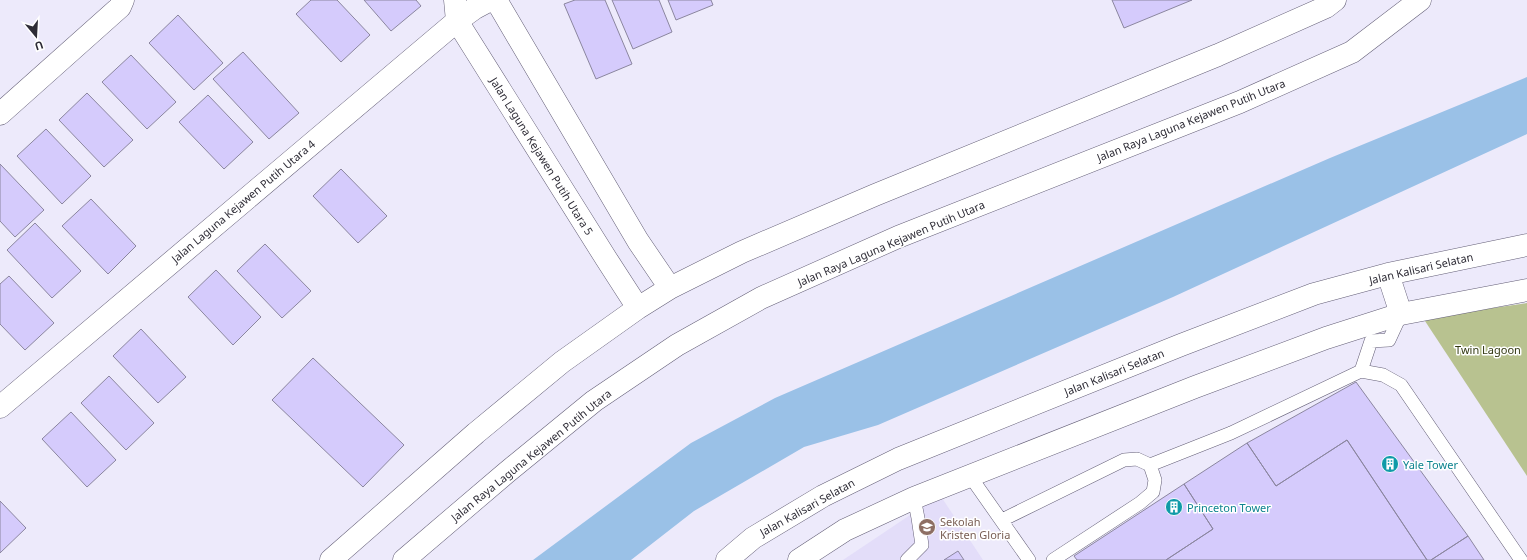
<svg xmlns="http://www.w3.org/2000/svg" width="1527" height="560" viewBox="0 0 1527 560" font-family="'Noto Sans',sans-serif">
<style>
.built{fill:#e3ddf9}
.green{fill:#b8c290}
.water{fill:#9ac1e7}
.building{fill:#d5cbfc;stroke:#8b869f}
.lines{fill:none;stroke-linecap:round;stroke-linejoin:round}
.lane-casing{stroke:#645f77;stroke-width:14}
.street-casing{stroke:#645f77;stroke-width:23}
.lane{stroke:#fff;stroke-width:13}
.street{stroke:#fff;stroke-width:22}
.labels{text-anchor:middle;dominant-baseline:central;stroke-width:3;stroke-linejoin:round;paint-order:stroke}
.street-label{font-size:11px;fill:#2e2c36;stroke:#fff}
.park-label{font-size:11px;fill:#313710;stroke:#fff}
.culture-label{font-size:11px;fill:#0d838f;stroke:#fff;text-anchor:start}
.education-label{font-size:11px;fill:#785e54;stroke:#fff;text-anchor:start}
</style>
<rect width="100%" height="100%" fill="#edeafb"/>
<path class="built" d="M940 495 983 560H843Z"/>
<path class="green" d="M1527 303V476L1423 318Z"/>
<path class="water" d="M1527 77V134L1173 297 878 425 804 447 694 511 631 560H533L691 443 775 398 1330 158Z"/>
<path class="building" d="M311 0H337L370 35 341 62 296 14Z
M364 0H416L421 6 391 31Z
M575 0H605L632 64 596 79 564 4Z
M612 0H659L672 32 633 49Z
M668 0H711L713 5 676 20Z
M1112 0H1192L1124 28Z
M178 15 223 63 194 90 149 43Z
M243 52 299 113 269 139 213 79Z
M131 55 176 102 147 129 102 82Z
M87 93 133 140 104 167 59 120Z
M208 95 253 142 224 169 179 122Z
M46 129 91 176 62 204 17 156Z
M0 164 44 210 15 237 0 221Z
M341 169 387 216 358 243 313 196Z
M91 199 136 246 108 274 62 226Z
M35 223 81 271 52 298 7 250Z
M265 244 311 291 282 318 237 271Z
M216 270 261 317 233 345 188 297Z
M9 276 54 323 25 350 0 324V284Z
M141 329 186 377 158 403 113 356Z
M313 358 404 445 363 487 272 400Z
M109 376 154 423 126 450 81 403Z
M1356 382 1468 536 1431 560H1427L1347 440 1276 486 1247 443Z
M71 412 116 460 87 487 42 439Z
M1347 440 1427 560H1166L1213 529 1184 484 1247 443 1276 486Z
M1184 484 1213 529 1166 560H1077L1074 556Z
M0 501 26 528 0 553Z
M1468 536 1484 560H1431Z
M958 551 964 560H944Z"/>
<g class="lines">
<g class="lane-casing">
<path id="lane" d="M1361 371 1371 341 1389 340 1401 314
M970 476 1029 560
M1002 520 1124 460 1137 459 1150 465 1231 433 1361 371 1383 375 1401 385 1521 560
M907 560 922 545 918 518 914 498
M1053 560 1140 503 1153 492 1155 480 1150 465"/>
</g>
<g class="street-casing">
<path id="street" d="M455 0 457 21 607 260 638 308
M496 0 638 241 670 288
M0 114 120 7 123 0
M1388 274 1401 314
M0 407 457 21 475 8 490 0
M331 560 476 433 562 362 638 308 670 288 742 252 875 195 1218 55 1326 7 1335 0
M404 560 506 473 594 401 677 345 761 298 898 237 1240 102 1352 52 1420 0
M727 560 753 538 823 496 898 459 1181 345 1314 294 1388 274 1527 245
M799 560 845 530 914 498 1195 387 1326 338 1401 314 1527 290"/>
</g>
<use href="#lane" class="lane"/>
<use href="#street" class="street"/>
</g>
<defs>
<g id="building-disc" transform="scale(0.9)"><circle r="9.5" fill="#0f9aa8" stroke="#fff"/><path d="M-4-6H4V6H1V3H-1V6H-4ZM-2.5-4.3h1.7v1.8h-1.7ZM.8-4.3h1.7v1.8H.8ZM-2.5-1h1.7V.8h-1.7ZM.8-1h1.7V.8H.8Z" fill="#fff"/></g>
<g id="school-disc" transform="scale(0.9)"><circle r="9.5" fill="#8d6e63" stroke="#fff"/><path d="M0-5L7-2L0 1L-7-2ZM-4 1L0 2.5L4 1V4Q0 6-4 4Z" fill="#fff"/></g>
</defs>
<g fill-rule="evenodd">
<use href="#building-disc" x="1390" y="464"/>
<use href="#building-disc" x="1174" y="507"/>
<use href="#school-disc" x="927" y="527"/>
</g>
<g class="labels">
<g class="street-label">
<text transform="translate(1191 120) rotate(-22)">Jalan Raya Laguna Kejawen Putih Utara</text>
<text transform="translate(542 156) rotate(58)">Jalan Laguna Kejawen Putih Utara 5</text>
<text transform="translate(243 201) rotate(-40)">Jalan Laguna Kejawen Putih Utara 4</text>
<text transform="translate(891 243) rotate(-23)">Jalan Raya Laguna Kejawen Putih Utara</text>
<text transform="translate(1421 268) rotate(-13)">Jalan Kalisari Selatan</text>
<text transform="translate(1114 372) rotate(-22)">Jalan Kalisari Selatan</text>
<text transform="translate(531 455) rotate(-39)">Jalan Raya Laguna Kejawen Putih Utara</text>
<text transform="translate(807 507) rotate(-29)">Jalan Kalisari Selatan</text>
</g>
<g class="park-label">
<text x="1488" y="349">Twin Lagoon</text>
</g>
<g class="culture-label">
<text x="1403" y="464">Yale Tower</text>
<text x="1187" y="507">Princeton Tower</text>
</g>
<g class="education-label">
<text x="940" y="521">Sekolah<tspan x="940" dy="13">Kristen Gloria</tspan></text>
</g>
</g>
<g transform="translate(36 36) rotate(162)" stroke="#ffffff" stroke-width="3" paint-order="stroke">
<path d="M0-3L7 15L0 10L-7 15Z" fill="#2e2c36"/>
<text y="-6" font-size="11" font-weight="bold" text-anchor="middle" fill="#2e2c36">U</text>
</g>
</svg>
